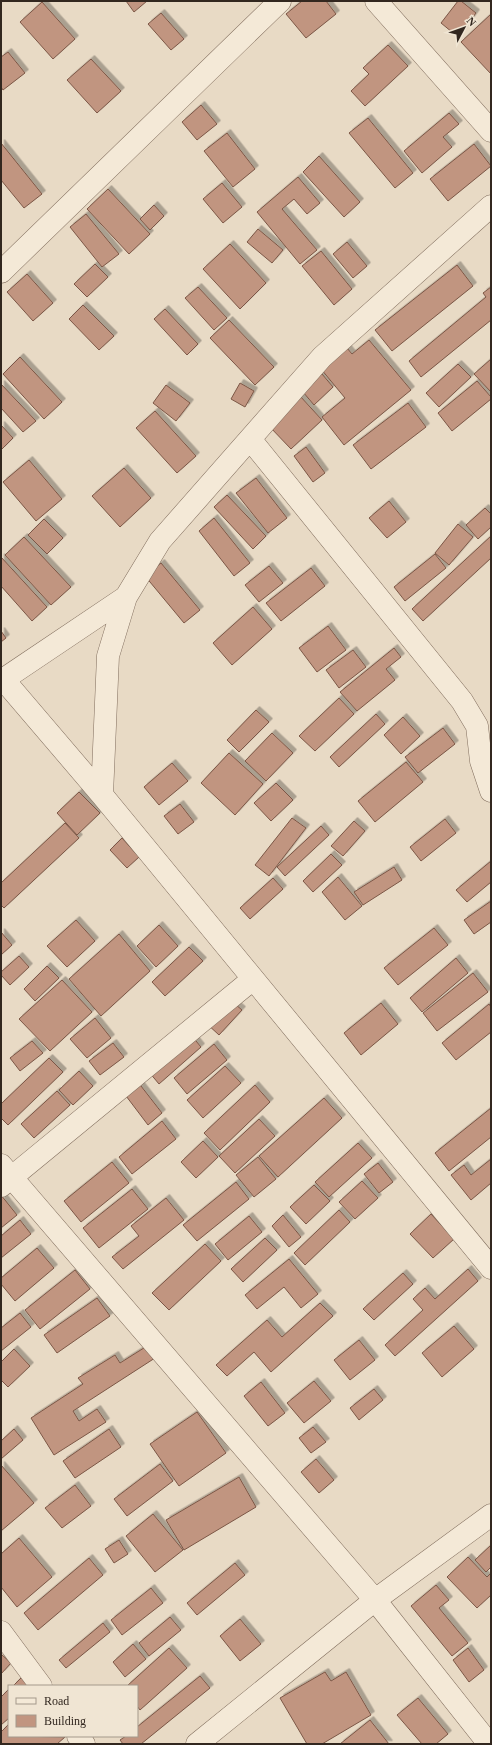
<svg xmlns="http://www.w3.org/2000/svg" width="492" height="1745" viewBox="0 0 492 1745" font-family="'Times New Roman',serif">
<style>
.building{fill:#c19580;stroke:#7c5746;filter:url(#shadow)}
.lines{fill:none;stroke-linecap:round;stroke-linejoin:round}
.minor-casing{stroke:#806d5d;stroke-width:23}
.minor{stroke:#f4e9d7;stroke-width:22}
</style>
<defs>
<filter id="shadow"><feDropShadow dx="3.5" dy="-3.5" stdDeviation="0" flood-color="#0004"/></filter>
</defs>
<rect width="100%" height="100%" fill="#e8dac5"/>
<path class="building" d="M126 1H147L134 12Z
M302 1H326L336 14 306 38 286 14Z
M458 1H461L476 13 458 37 441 23Z
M42 2 75 39 53 59 20 22Z
M161 13 184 39 171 50 148 24Z
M491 14V74L461 42Z
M388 45 408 66 365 106 351 91 369 74 363 68Z
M8 52 25 73 3 90 1 87V57Z
M91 59 121 91 97 113 67 80Z
M201 105 217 124 197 140 182 122Z
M449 113 459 124 443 137 452 147 422 173 404 151Z
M368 118 413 173 395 188 349 133Z
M227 133 255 169 233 187 204 151Z
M1 143 42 194 24 208 1 180Z
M474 144 491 166 448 201 430 179Z
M319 156 360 202 344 217 303 172Z
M298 177 320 203 307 214 294 199 282 209 317 250 300 264 257 212Z
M222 183 242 207 223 223 203 199Z
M108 189 150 234 129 254 87 209Z
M154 205 164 216 150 230 140 219Z
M86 214 119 254 102 267 70 227Z
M258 229 283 250 272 263 247 242Z
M347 242 367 266 353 278 333 254Z
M230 244 266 283 240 309 203 269Z
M321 251 352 289 334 305 302 266Z
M95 264 108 277 87 297 74 284Z
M457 265 473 286 392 351 375 330Z
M27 274 53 303 33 321 7 292Z
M198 287 227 318 214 330 185 298Z
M491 287V320L421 377 409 361 486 297 483 293Z
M83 305 114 336 99 350 69 319Z
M165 309 198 344 187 355 154 319Z
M229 320 274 367 255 385 210 338Z
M369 340 411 390 344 445 322 417 345 398 321 369 347 348 352 354Z
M20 357 62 402 44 419 3 374Z
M491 359V392L474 374Z
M458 364 471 377 439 407 426 393Z
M322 374 333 387 314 405 303 392Z
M477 381 491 397V399L452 431 438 413Z
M240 383 254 391 245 407 231 399Z
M1 384 36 421 23 432 1 408Z
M166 385 190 403 176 421 153 403Z
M300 396 322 420 291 449 269 426Z
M408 403 426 427 371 469 353 445Z
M155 411 196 456 177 473 136 428Z
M1 425 13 438 1 450Z
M306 447 325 473 313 482 294 456Z
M29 460 62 499 36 521 3 482Z
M124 468 151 498 120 527 92 496Z
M256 478 287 518 268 533 236 493Z
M227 495 266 536 253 549 214 507Z
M389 501 406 522 387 538 369 518Z
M485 508 491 514V527L478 539 466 525Z
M214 518 250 563 234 576 199 531Z
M44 519 63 538 47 554 28 535Z
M458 524 473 537 449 565 435 553Z
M491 536V558L423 621 412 609Z
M24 537 71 587 51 605 5 555Z
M435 554 446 568 405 601 394 587Z
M1 557 47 607 32 621 1 586Z
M161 563 200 610 184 623 145 576Z
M269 566 283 583 259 602 245 585Z
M311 568 325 586 281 621 266 603Z
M253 607 272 629 232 665 213 643Z
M328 626 346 650 317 672 299 648Z
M1 631 6 638 1 642Z
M394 648 401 657 386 669 395 680 357 711 340 692Z
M353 650 366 667 339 688 326 670Z
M339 698 354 714 315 751 299 736Z
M256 710 269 722 239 752 227 740Z
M376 714 385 724 339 767 330 757Z
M403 717 420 736 401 754 384 735Z
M443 728 455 744 418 773 405 757Z
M272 733 293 753 266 781 245 761Z
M229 753 263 784 235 815 201 783Z
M406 762 423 782 375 822 358 801Z
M172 763 188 781 159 805 144 787Z
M276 783 293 800 271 821 254 803Z
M79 792 100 813 77 835 57 813Z
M180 804 194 822 178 834 164 816Z
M292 818 306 828 269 876 255 865Z
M445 819 456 833 421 861 410 847Z
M354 821 365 831 343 856 331 846Z
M65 823 79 838 4 908 1 905V883Z
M321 826 329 835 285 876 277 867Z
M122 838 139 857 127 868 110 850Z
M331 854 342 865 313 892 303 881Z
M491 861V882L467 902 456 890Z
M394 867 402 880 363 905 354 892Z
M338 877 362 906 345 920 322 892Z
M273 878 283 889 250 919 240 908Z
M491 901V922L474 934 464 920Z
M76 920 95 941 67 967 47 946Z
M159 925 178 946 156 967 137 946Z
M434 928 448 945 398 985 384 968Z
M1 932 12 945 1 955Z
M119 934 150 971 101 1016 69 979Z
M189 947 203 961 165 996 152 982Z
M19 956 29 967 10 985 1 975V972Z
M456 958 468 973 422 1012 410 998Z
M47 966 59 978 35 1001 24 989Z
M473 973 488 992 437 1031 423 1013Z
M62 980 92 1012 50 1051 19 1019Z
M228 998 242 1010 219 1035 206 1023Z
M381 1003 398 1024 361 1055 344 1033Z
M489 1004 491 1007V1032L456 1060 442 1043Z
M95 1018 111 1038 87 1058 70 1039Z
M191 1035 201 1047 159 1084 149 1072Z
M32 1041 43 1053 20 1071 10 1058Z
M113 1043 124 1057 100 1075 89 1061Z
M214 1044 227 1060 187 1094 174 1078Z
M49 1058 63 1072 8 1125 1 1118V1104Z
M225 1066 241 1083 203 1118 187 1100Z
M79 1071 93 1086 73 1105 59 1090Z
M134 1077 162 1113 148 1125 120 1088Z
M255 1085 270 1102 220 1150 204 1133Z
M57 1091 70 1105 34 1138 21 1124Z
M324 1098 342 1118 278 1177 259 1156Z
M491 1108V1137L449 1171 435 1153Z
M259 1119 275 1136 235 1173 219 1156Z
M162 1121 176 1139 132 1174 119 1157Z
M203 1141 218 1157 196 1178 181 1162Z
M358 1143 372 1158 329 1197 315 1182Z
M258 1157 276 1179 254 1197 236 1175Z
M491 1159V1183L471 1200 451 1175 464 1165 471 1175Z
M112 1162 129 1183 81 1222 64 1201Z
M378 1163 393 1182 379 1193 364 1174Z
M362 1181 378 1198 355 1219 339 1202Z
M236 1182 249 1199 197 1241 183 1225Z
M314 1185 330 1201 306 1224 290 1207Z
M132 1189 148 1209 99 1248 83 1228Z
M1 1195 17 1215 1 1228Z
M166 1198 184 1220 123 1269 112 1257 139 1236 131 1226Z
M339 1210 350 1222 305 1265 294 1253Z
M431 1214 454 1239 433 1258 410 1234Z
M283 1215 301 1237 289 1247 272 1226Z
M249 1216 262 1232 228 1260 215 1244Z
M20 1220 31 1234 1 1258V1236Z
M265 1238 277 1250 243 1282 231 1269Z
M205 1244 221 1261 169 1310 152 1293Z
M37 1248 54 1268 15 1301 1 1284V1278Z
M289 1259 318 1294 301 1308 284 1287 257 1309 245 1295Z
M468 1269 478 1281 395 1356 385 1345 423 1310 413 1299 425 1288 435 1299Z
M75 1270 90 1289 40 1329 25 1310Z
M403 1273 413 1284 374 1320 363 1309Z
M97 1298 110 1316 57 1353 44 1335Z
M320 1303 333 1316 271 1372 254 1352 227 1376 216 1365 267 1320 282 1337Z
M20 1313 31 1327 1 1351V1328Z
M454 1326 474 1349 442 1377 422 1353Z
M359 1340 375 1360 350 1380 334 1360Z
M147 1346 155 1358 73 1411 79 1421 97 1409 106 1422 54 1455 31 1418 83 1384 78 1378 115 1355 120 1363Z
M14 1349 30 1366 8 1387 1 1380V1362Z
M314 1381 331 1401 304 1423 287 1403Z
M261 1382 285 1413 268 1426 244 1396Z
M374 1389 383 1400 359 1420 350 1408Z
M197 1412 226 1453 179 1486 150 1444Z
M313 1427 326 1442 311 1453 299 1438Z
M14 1429 23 1440 1 1459V1441Z
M109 1429 121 1447 75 1478 63 1461Z
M316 1459 334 1480 319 1493 301 1472Z
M160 1464 173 1481 127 1516 114 1499Z
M1 1465 34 1503 1 1531Z
M239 1477 256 1507 184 1550 166 1520Z
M75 1485 91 1506 62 1528 45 1508Z
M153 1514 183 1550 155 1572 126 1536Z
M19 1538 52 1577 17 1607 1 1587V1554Z
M119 1540 128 1554 114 1563 105 1549Z
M491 1545V1567L486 1572 475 1560Z
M468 1557 487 1577 491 1573V1595L477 1608 447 1577Z
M89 1558 103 1575 38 1630 24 1613Z
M235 1563 245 1575 197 1615 187 1603Z
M436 1585 449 1600 439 1608 468 1643 452 1656 411 1606Z
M151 1588 163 1603 122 1635 111 1620Z
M170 1617 181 1630 149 1656 139 1643Z
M240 1619 261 1644 240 1661 220 1636Z
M103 1623 110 1632 66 1668 59 1660Z
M133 1644 146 1659 125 1677 113 1662Z
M169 1648 187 1668 140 1710 137 1706V1686H127Z
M468 1648 484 1670 469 1682 453 1660Z
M1 1654 11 1663 1 1674Z
M325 1672 331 1681 346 1672 371 1715 322 1744H307L280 1698Z
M23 1676 32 1686H13Z
M200 1676 210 1688 141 1744H123L120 1740 126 1736H137V1727Z
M9 1689V1718L1 1725V1697Z
M418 1698 448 1734 436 1744H422L397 1715Z
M370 1720 389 1744H340Z
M9 1724V1736L65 1737 57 1744H1V1732Z"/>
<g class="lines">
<g class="minor-casing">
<path id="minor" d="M376 1 491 131
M1 272 280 1
M250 439 462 701 477 726 481 761 491 791
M3 679 102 795 491 1268
M1 681 126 597
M102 795 108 656 126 597 160 541 322 357 491 206
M1 1165 375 1600 489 1744
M1 1186 253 979
M1 1632 41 1686
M78 1736 84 1744
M197 1744 375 1600 491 1515"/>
</g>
<use href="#minor" class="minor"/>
</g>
<rect width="492" height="1745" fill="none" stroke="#32271f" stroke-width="4"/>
<rect x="8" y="1685" width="130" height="52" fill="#f0e5d3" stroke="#a4998b"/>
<rect x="16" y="1698" width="20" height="6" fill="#f4e9d7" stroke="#a4998b"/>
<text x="44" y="1705" font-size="12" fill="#32271f">Road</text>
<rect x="16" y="1715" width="20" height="12" fill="#c19580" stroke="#a4998b"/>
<text x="44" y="1725" font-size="12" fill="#32271f">Building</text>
<g transform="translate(464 28) rotate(49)" stroke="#f0e5d3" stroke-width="3" paint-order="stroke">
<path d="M0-3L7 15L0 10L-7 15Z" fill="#32271f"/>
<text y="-6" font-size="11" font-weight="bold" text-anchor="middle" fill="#32271f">N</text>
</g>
</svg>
